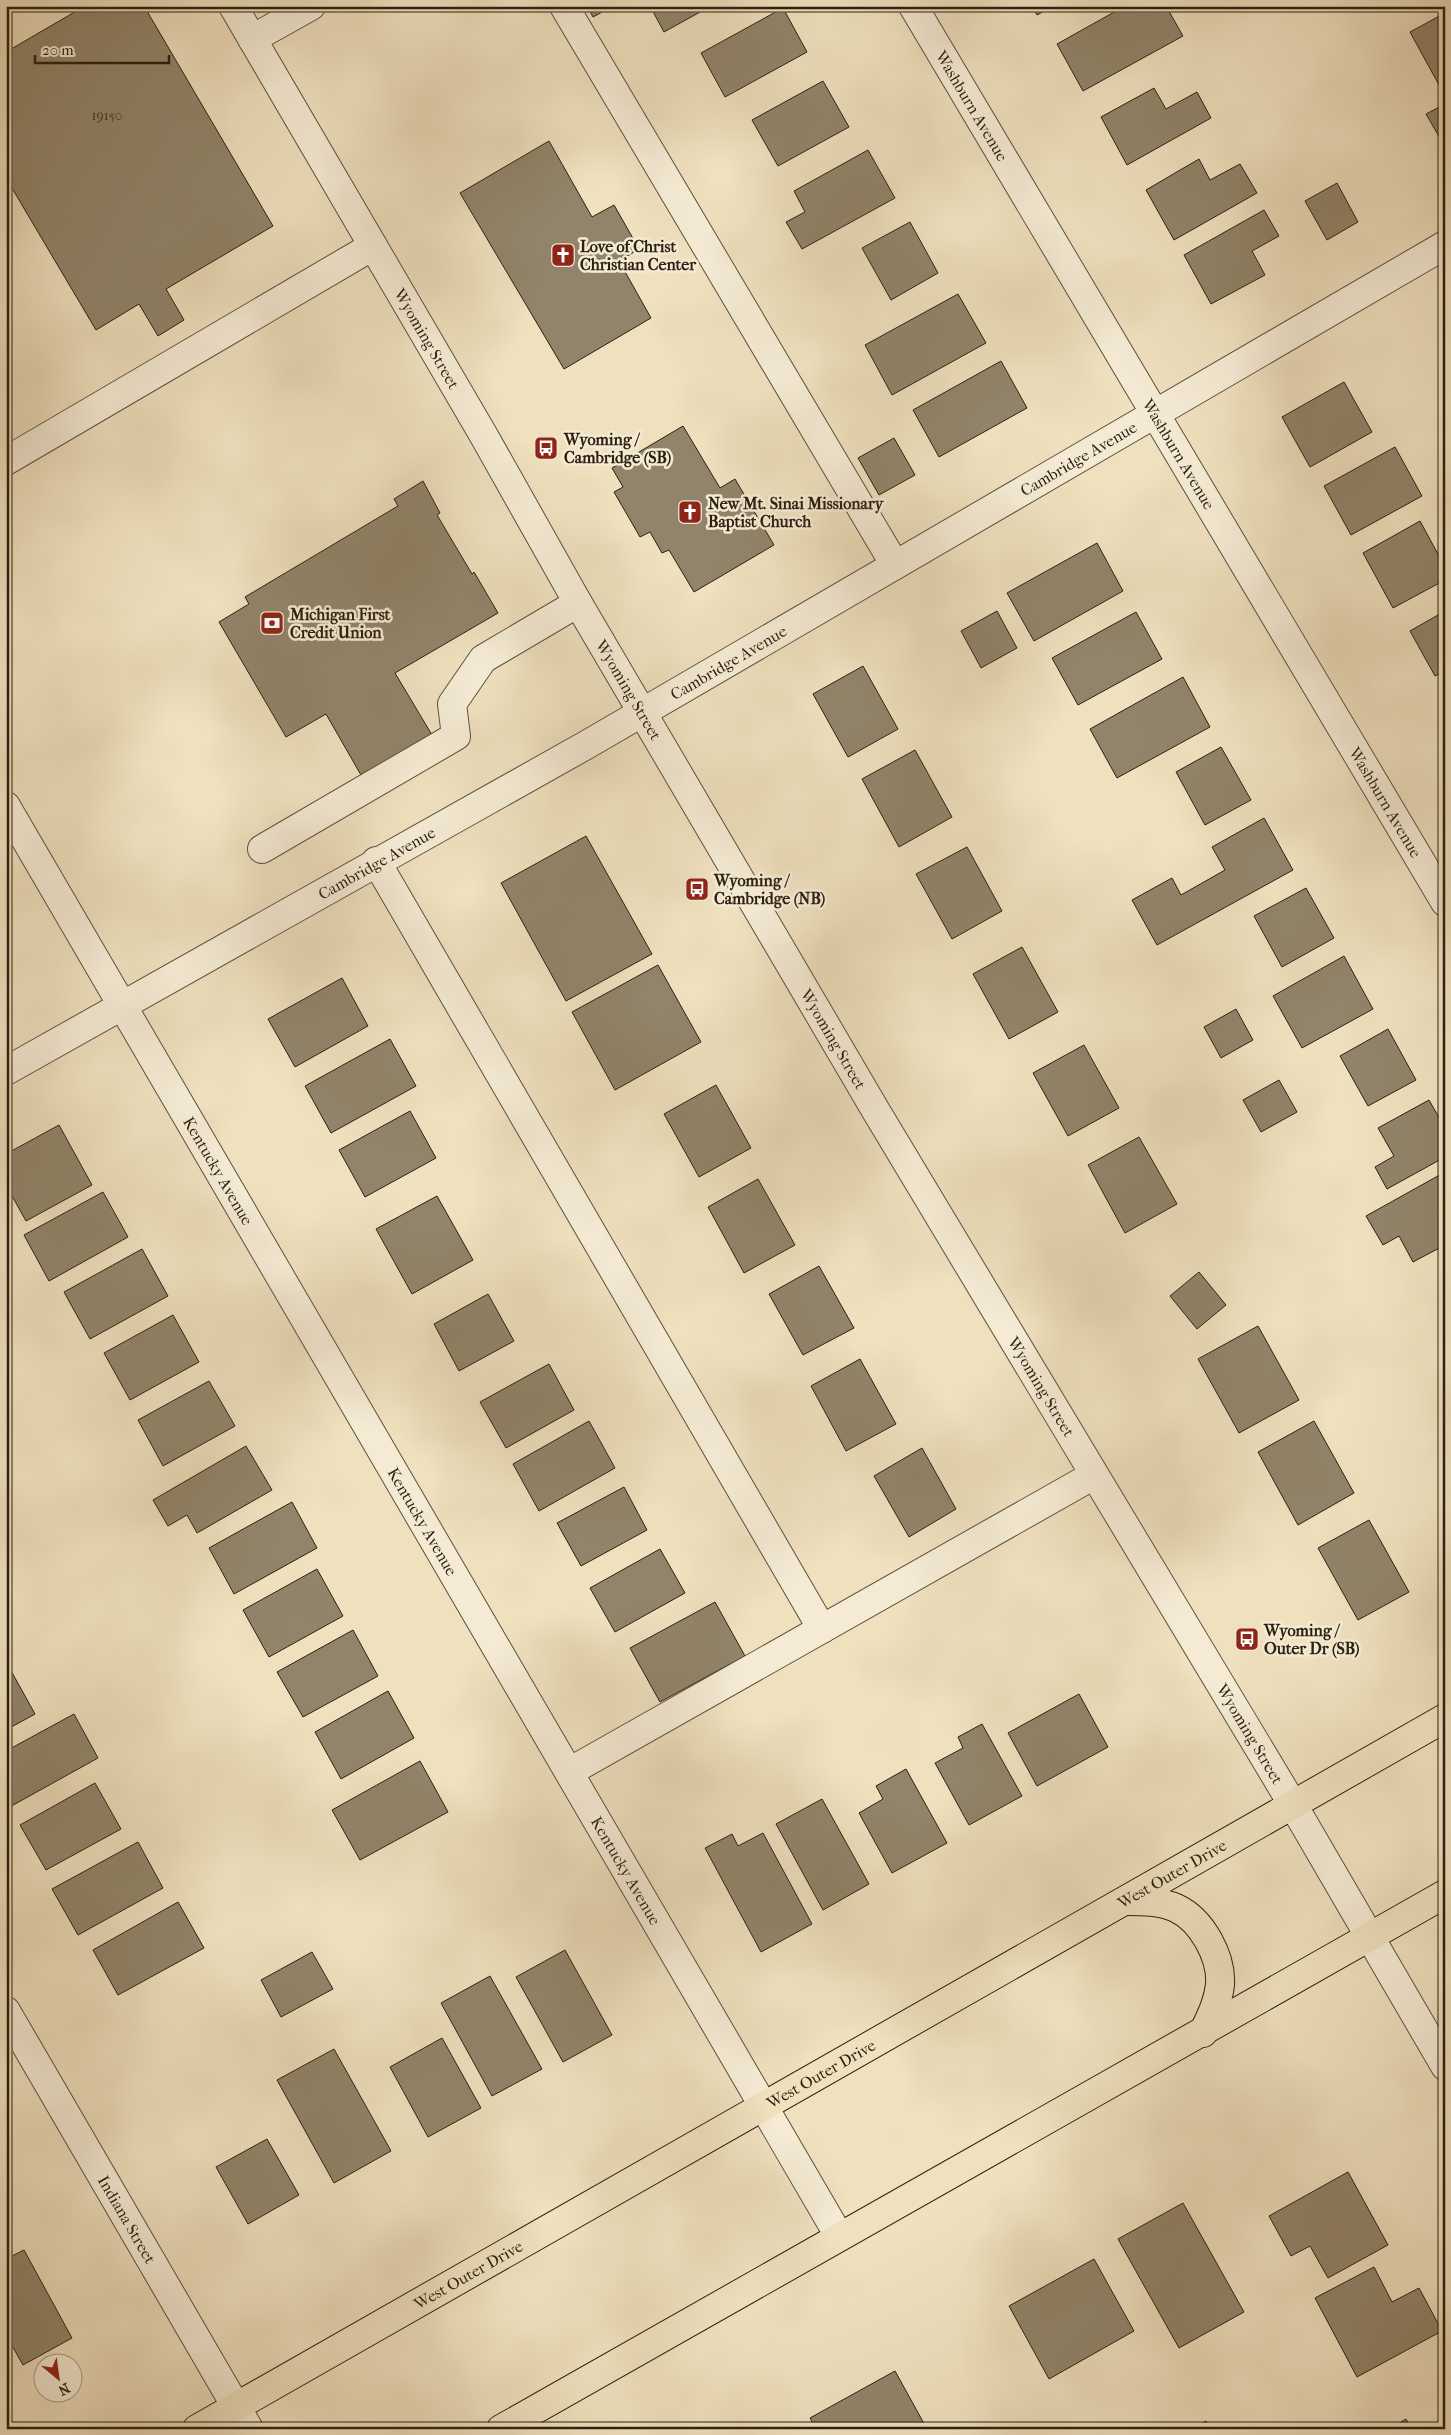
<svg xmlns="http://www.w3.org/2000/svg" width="1451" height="2435" viewBox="0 0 1451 2435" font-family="'IM FELL French Canon',serif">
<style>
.building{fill:#91846a;stroke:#2c2010}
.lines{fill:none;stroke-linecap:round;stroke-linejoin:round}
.minor-casing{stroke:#5d503c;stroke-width:30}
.major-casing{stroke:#2c2010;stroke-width:30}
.minor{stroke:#f5ebd5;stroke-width:28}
.major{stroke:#efe0be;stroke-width:28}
.labels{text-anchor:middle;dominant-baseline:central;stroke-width:5;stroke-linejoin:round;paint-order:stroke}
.number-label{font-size:14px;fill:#453926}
.street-label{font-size:16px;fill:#2c2010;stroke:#f5ebd5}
.poi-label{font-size:16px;font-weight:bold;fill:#2c2010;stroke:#f5ebd5;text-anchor:start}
</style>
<rect width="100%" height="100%" fill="#efe0be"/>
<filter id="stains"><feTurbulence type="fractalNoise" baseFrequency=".004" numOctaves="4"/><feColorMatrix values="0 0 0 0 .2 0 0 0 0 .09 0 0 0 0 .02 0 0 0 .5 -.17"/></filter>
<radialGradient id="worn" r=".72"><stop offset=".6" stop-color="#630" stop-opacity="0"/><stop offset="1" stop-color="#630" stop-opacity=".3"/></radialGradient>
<path class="building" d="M85 6H144L273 226 166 289 184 320 158 336 139 304 96 330 6 178V52Z
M587 6H613L593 17Z
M650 6H711L664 32Z
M1032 6H1054L1037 15Z
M1125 6H1166L1183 36 1083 91 1057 44Z
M783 8 807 52 725 97 701 53Z
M1445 13V82L1439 85 1410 32Z
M823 81 849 127 778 166 752 120Z
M1154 88 1166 109 1197 92 1211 118 1127 165 1101 117Z
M1445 104V147L1426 114Z
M549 141 592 217 614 205 639 249 619 261 651 318 564 369 460 193Z
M868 150 895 198 802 249 786 222 805 212 794 191Z
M1199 159 1210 180 1240 164 1257 193 1174 240 1146 190Z
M1337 183 1358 222 1327 240 1305 201Z
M1264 210 1279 236 1252 251 1265 275 1211 304 1184 255Z
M910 222 938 273 891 300 862 248Z
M958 294 986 343 892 395 865 345Z
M1001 361 1027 408 939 457 913 410Z
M1344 382 1372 432 1310 467 1282 417Z
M683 426 720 488 735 479 774 545 694 592 669 550 662 553 650 532 640 537 614 492 623 487 612 468Z
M894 438 915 475 879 495 858 458Z
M1395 447 1422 496 1351 535 1324 486Z
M423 481 440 513 437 515 472 574 474 572 498 613 395 673 435 740 365 782 326 714 286 737 219 622 249 604 245 597 398 506 394 499Z
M1420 521 1445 567V580L1393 608 1363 553Z
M1097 543 1123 591 1034 641 1007 593Z
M997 611 1017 648 981 668 961 631Z
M1445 611V671L1435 676 1410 631Z
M1136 612 1162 659 1078 705 1052 658Z
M863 666 898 729 848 757 813 694Z
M1183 677 1210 727 1117 778 1090 729Z
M1221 747 1251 800 1205 825 1176 772Z
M915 750 952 817 899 847 862 779Z
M1264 818 1293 870 1157 945 1132 900 1172 878 1181 895 1225 870 1212 847Z
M586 836 652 954 566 1001 501 883Z
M967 847 1002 911 952 939 916 874Z
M1306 888 1334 938 1282 967 1254 916Z
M1022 947 1058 1012 1009 1039 973 974Z
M1344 956 1373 1009 1302 1048 1273 996Z
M658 965 701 1042 615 1090 572 1012Z
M342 978 368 1026 295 1067 268 1019Z
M1236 1009 1253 1040 1221 1058 1204 1027Z
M1388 1029 1416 1080 1368 1106 1340 1056Z
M390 1039 416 1086 331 1133 305 1086Z
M1084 1045 1119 1108 1068 1136 1033 1073Z
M1279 1080 1297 1112 1261 1132 1243 1100Z
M716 1085 751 1148 699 1177 664 1114Z
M1429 1100 1445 1128V1157L1387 1189 1375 1167 1394 1156 1378 1128Z
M410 1111 436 1158 365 1197 339 1150Z
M59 1125 92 1185 26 1221 6 1185V1154Z
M1139 1137 1177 1204 1125 1233 1088 1165Z
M1445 1172V1245L1413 1262 1399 1236 1383 1245 1366 1216Z
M758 1179 795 1245 744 1273 708 1207Z
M103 1192 128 1237 49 1281 24 1235Z
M437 1196 473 1260 412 1294 376 1229Z
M142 1249 168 1296 90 1339 64 1292Z
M819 1266 854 1328 803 1355 769 1294Z
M1199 1272 1226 1305 1197 1329 1170 1296Z
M488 1294 514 1341 459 1371 434 1324Z
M173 1315 199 1362 130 1400 104 1353Z
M1258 1326 1299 1400 1239 1433 1198 1359Z
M860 1359 896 1424 846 1451 811 1386Z
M549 1364 574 1410 506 1448 480 1402Z
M209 1381 235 1426 163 1466 138 1420Z
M589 1421 615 1468 539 1511 513 1464Z
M1314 1421 1354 1493 1298 1525 1258 1452Z
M246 1446 272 1490 197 1533 187 1515 168 1526 153 1500Z
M922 1448 956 1509 909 1537 874 1476Z
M624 1487 647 1530 581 1566 557 1523Z
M292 1502 317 1548 234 1594 209 1548Z
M1369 1520 1409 1592 1358 1620 1318 1548Z
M660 1549 685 1593 615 1632 590 1588Z
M317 1569 343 1616 269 1657 243 1610Z
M715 1602 745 1656 660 1702 630 1648Z
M353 1630 378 1676 303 1717 277 1672Z
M10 1669 35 1714 6 1730V1670Z
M388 1691 414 1738 341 1779 315 1732Z
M1079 1694 1108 1747 1037 1786 1008 1733Z
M74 1714 98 1758 6 1809V1751Z
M982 1724 1022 1796 969 1825 935 1763 963 1748 958 1737Z
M420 1761 448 1812 360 1860 332 1810Z
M906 1769 947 1843 892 1873 859 1813 883 1799 876 1786Z
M95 1783 121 1829 46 1870 20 1825Z
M822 1799 869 1884 823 1910 776 1824Z
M763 1833 812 1924 761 1952 705 1848 732 1834 738 1846Z
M138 1842 163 1888 78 1935 52 1889Z
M178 1902 204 1948 118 1995 93 1950Z
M565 1950 612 2035 563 2062 516 1977Z
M312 1952 333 1989 281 2017 261 1980Z
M490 1976 542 2069 492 2096 441 2003Z
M442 2038 481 2108 428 2137 390 2067Z
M334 2049 391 2151 334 2183 277 2080Z
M267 2139 299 2195 248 2224 216 2167Z
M1348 2172 1388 2245 1328 2278 1310 2246 1291 2256 1269 2216Z
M1183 2203 1244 2312 1179 2348 1118 2239Z
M24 2250 72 2338 23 2365 6 2335V2259Z
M1094 2259 1134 2331 1049 2379 1009 2306Z
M1374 2267 1392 2302 1419 2288 1442 2331 1357 2377 1315 2298Z
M895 2371 927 2429H816L810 2418Z
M1406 2419 1411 2429H1389Z
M1206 2421 1210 2429H1192Z"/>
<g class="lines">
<g class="minor-casing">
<g id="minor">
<path id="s1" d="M233 6 484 436 578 603 876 1111 1293 1805 1445 2066"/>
<path d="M564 6 895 565"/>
<path id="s2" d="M913 6 1445 902"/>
<path d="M252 39 311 6"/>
<path d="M6 461 373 246"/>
<path id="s3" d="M6 806 839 2236"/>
<path d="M262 849 456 736 452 704 483 659 578 603"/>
<path d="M376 861 822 1629"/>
<path id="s4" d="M6 1071 588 744 1445 245"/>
<path d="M569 1772 1094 1475"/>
<path id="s5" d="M6 2011 249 2429"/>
</g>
</g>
<g class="major-casing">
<g id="major">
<path d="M1126 1901C1143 1901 1160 1901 1176 1908 1202 1920 1222 1957 1220 1985 1218 2003 1210 2018 1203 2033"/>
<path id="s6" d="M197 2429 1445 1718"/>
<path d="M501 2429 1445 1894"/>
</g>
</g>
<use href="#minor" class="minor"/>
<use href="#major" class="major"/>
</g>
<defs>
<g id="church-square" transform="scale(1.25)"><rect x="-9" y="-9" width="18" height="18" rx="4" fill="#8f2418" stroke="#f5ebd5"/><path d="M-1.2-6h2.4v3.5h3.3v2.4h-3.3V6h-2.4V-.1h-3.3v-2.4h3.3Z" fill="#fff"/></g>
<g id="bus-square" transform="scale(1.25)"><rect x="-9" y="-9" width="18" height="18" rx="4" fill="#8f2418" stroke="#f5ebd5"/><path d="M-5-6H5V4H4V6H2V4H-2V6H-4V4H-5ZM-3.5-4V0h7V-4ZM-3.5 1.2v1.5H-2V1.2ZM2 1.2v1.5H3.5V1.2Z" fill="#fff"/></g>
<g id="bank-square" transform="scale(1.25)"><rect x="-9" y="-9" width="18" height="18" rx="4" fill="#8f2418" stroke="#f5ebd5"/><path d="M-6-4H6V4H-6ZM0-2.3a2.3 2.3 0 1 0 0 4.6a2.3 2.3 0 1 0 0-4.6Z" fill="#fff"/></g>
</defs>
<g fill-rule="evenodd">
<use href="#church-square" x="563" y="255"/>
<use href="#bus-square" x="546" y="448"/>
<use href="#church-square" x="690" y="512"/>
<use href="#bank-square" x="272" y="623"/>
<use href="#bus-square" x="697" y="889"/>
<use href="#bus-square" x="1247" y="1639"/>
</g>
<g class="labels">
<g class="number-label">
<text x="107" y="115">19150</text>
</g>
<g class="street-label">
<text stroke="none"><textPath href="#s2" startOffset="116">Washburn Avenue</textPath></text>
<text stroke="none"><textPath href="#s1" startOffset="385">Wyoming Street</textPath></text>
<text stroke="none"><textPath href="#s2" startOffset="521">Washburn Avenue</textPath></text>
<text stroke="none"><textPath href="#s4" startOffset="1235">Cambridge Avenue</textPath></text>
<text stroke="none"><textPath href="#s4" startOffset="830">Cambridge Avenue</textPath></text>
<text stroke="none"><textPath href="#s1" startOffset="790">Wyoming Street</textPath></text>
<text stroke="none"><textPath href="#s2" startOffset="926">Washburn Avenue</textPath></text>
<text stroke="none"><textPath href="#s4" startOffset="425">Cambridge Avenue</textPath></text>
<text stroke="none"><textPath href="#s1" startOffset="1195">Wyoming Street</textPath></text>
<text stroke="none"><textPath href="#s3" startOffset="422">Kentucky Avenue</textPath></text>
<text stroke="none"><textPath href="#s1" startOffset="1600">Wyoming Street</textPath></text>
<text stroke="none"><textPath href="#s3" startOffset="828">Kentucky Avenue</textPath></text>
<text stroke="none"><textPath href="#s1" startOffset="2005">Wyoming Street</textPath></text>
<text stroke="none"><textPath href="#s3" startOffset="1232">Kentucky Avenue</textPath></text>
<text stroke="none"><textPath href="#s6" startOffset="1122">West Outer Drive</textPath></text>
<text stroke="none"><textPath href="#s6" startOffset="718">West Outer Drive</textPath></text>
<text stroke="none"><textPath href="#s5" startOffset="241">Indiana Street</textPath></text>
<text stroke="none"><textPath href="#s6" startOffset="312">West Outer Drive</textPath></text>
</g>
<g class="poi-label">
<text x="580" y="246">Love of Christ<tspan x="580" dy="18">Christian Center</tspan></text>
<text x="564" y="439">Wyoming /<tspan x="564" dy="18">Cambridge (SB)</tspan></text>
<text x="708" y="503">New Mt. Sinai Missionary<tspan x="708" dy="18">Baptist Church</tspan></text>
<text x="290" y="614">Michigan First<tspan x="290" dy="18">Credit Union</tspan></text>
<text x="714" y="880">Wyoming /<tspan x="714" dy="18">Cambridge (NB)</tspan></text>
<text x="1264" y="1630">Wyoming /<tspan x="1264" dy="18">Outer Dr (SB)</tspan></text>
</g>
</g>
<rect width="1451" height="2435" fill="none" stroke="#efe0be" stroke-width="25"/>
<rect x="8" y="8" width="1436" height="2420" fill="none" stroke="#2c2010" stroke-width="2.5"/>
<rect x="12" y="12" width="1426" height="2410" fill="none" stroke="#2c2010"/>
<g transform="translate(58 2378) rotate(151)"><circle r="24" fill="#f5ebd5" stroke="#a59a86"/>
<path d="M0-4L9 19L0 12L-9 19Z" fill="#8f2418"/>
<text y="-8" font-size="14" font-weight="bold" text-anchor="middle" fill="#2c2010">N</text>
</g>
<path d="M35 55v8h134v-8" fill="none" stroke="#2c2010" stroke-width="2.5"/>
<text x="42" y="55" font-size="15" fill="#2c2010" stroke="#f5ebd5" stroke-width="4" paint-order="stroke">20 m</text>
<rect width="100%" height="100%" filter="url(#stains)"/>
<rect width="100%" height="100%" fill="url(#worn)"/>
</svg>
